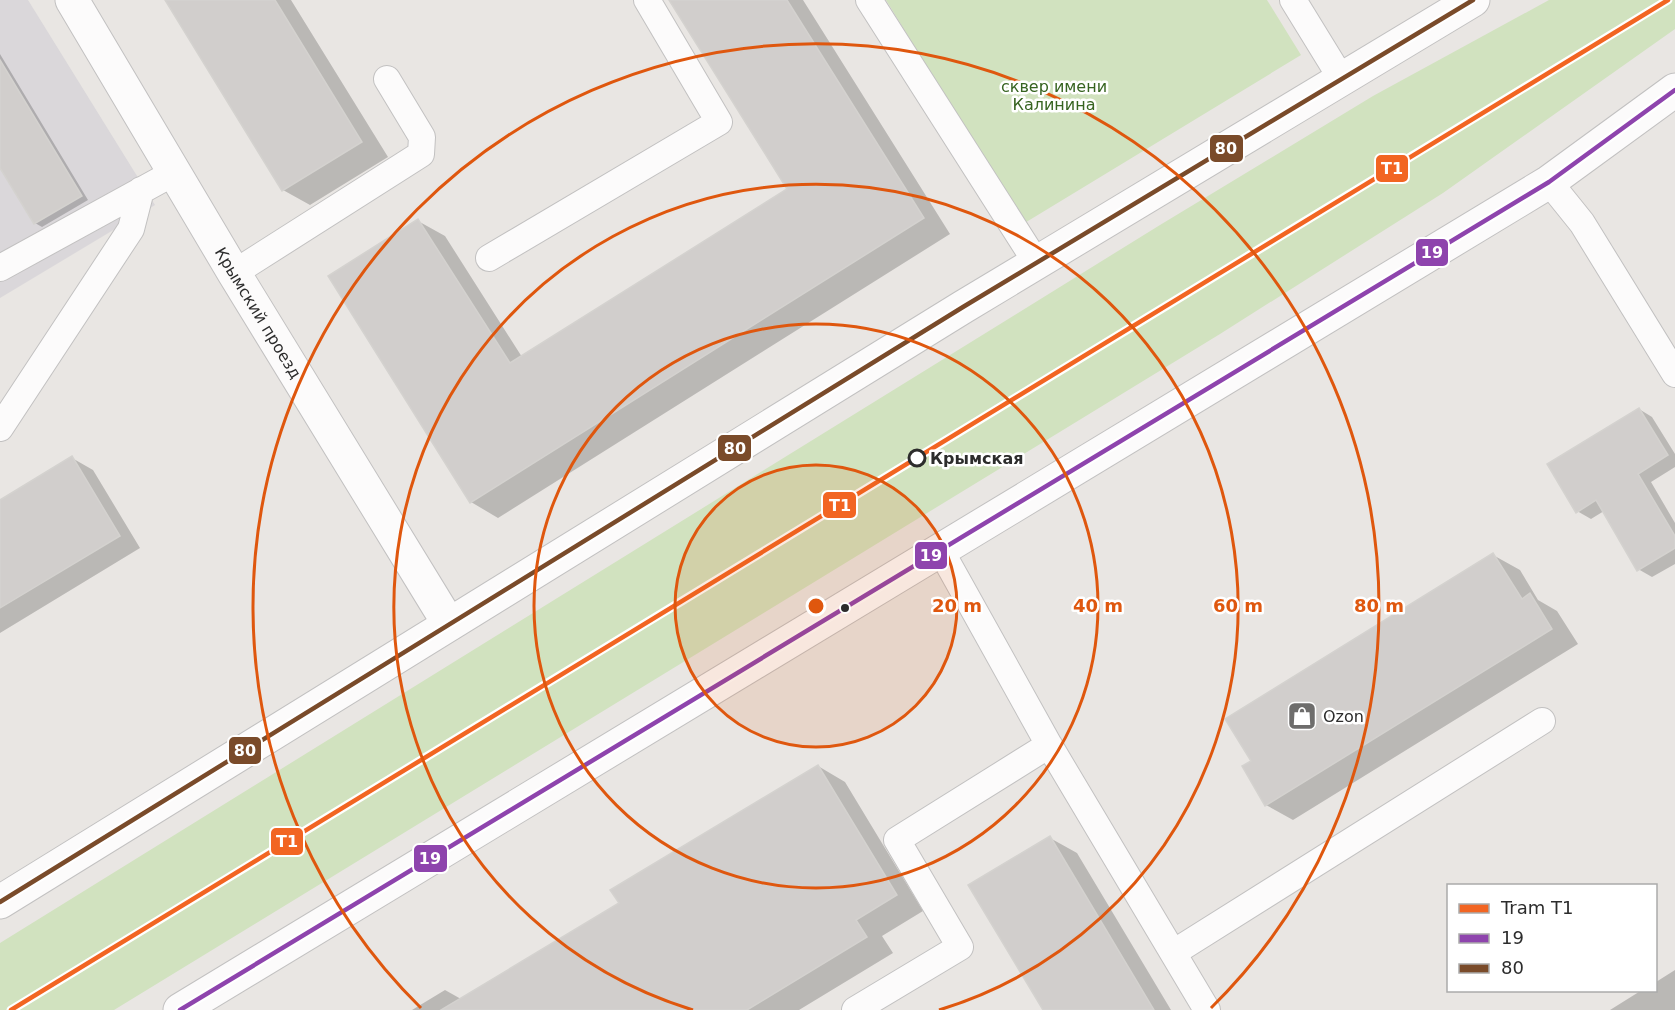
<svg xmlns="http://www.w3.org/2000/svg" width="1675" height="1010" viewBox="0 0 1675 1010" font-family="'DejaVu Sans',sans-serif">
<style>
.industrial{fill:#dad7da}
.green{fill:#d1e2bf}
.shadow{fill:#0003}
.building{fill:#d1cecc;stroke:#d4d2cf;stroke-width:1.5}
.lines{fill:none;stroke-linecap:round;stroke-linejoin:round}
.service-casing{stroke:#c2c1c1;stroke-width:28}
.minor-casing{stroke:#c2c1c1;stroke-width:35}
.secondary-casing{stroke:#c2c1c1;stroke-width:35}
.service{stroke:#fcfbfb;stroke-width:26}
.minor{stroke:#fcfbfb;stroke-width:33}
.secondary{stroke:#fcfbfb;stroke-width:33}
.bus-1-casing{stroke:#fff;stroke-width:9}
.bus-2-casing{stroke:#fff;stroke-width:9}
.bus-1{stroke:#8e44ad;stroke-width:4.5}
.bus-2{stroke:#7a4b2a;stroke-width:4.5}
.tram-1-casing{stroke:#fff;stroke-width:9}
.tram-1{stroke:#f26522;stroke-width:4.5}
.ring{fill:none;stroke:#df570e;stroke-width:3}
.stop-dot{fill:#fff;stroke:#2c2c2c;stroke-width:3}
.bus-dot{fill:#2c2c2c;stroke:#fff;stroke-width:2}
.labels{text-anchor:middle;dominant-baseline:central;stroke-width:5;stroke-linejoin:round;paint-order:stroke}
.park-label{font-size:16px;fill:#376421;stroke:#fff}
.street-label{font-size:16px;fill:#2c2c2c;stroke:#fff}
.stop-label{font-size:16px;font-weight:bold;fill:#2c2c2c;stroke:#fff;text-anchor:start}
.poi-label{font-size:16px;fill:#2c2c2c;stroke:#fff;text-anchor:start}
.centre{fill:#df570e;stroke:#fff;stroke-width:3}
.ring-label{font-size:18px;text-anchor:middle;font-weight:bold;fill:#df570e;stroke:#fff;stroke-width:5;stroke-linejoin:round;paint-order:stroke}
.line-badge{stroke:#fff;stroke-width:2}
.badge-label{font-size:16px;text-anchor:middle;font-weight:bold;fill:#fff}
</style>
<rect width="100%" height="100%" fill="#e9e6e3"/>
<path class="industrial" d="M0 0H28L155 205 0 298Z"/>
<path class="green" d="M886 0H1267L1301 55 1023 224Z
M1549 0H1675V29L1443 193 1220 334 114 1010H0V943L1160 225 1373 96Z"/>
<path class="shadow" d="M166 0H291L388 157 310 205 283 190Z
M671 0H803L950 234 498 518 471 502 418 221 445 236 522 357 789 189Z
M0 54 88 200 42 227 35 223 0 165Z
M1639 409 1652 417 1675 454V467L1651 482 1675 523V564L1652 577 1638 569 1604 511 1591 519 1577 511Z
M72 458 93 470 140 548 0 633V502Z
M1493 555 1520 570 1538 600 1557 611 1578 644 1293 820 1266 805 1253 761Z
M818 766 845 782 923 911 882 936 893 953 799 1010H412L445 990 461 999 621 903Z
M1050 838 1077 853 1171 1010H1045Z
M1675 970V1010H1610L1642 990H1656V982Z"/>
<path class="building" d="M165 0H275L362 142 282 191Z
M669 0H787L924 218 470 503 328 276 418 219 510 363 787 189Z
M0 60 82 196 34 224 0 168Z
M1639 408 1668 455 1638 474 1675 536V548L1637 571 1596 500 1576 513 1547 464Z
M72 456 120 536 0 608V500Z
M1493 553 1522 599 1530 593 1552 629 1265 806 1242 766 1251 761 1225 719Z
M818 765 897 895 856 920 867 937 747 1010H441L619 903 610 890Z
M1050 836 1154 1010H1043L968 885Z"/>
<g class="lines">
<g class="service-casing">
<path id="service" d="M869 0 1036 262
M1293 0 1341 78
M1549 182 1582 223 1675 374
M489 258 719 122 647 0
M0 268 175 172
M234 273 421 154 422 137 387 79
M0 428 131 229 141 190
M941 551 1049 745 1207 1010
M1173 953 1542 721
M855 1010 960 947 897 840 1049 745"/>
</g>
<g class="minor-casing">
<g id="minor">
<path id="s1" d="M72 0 234 273 449 624"/>
</g>
</g>
<g class="secondary-casing">
<path id="secondary" d="M0 902 963 307 1473 0
M180 1010 1549 182 1675 90"/>
</g>
<use href="#service" class="service"/>
<use href="#minor" class="minor"/>
<use href="#secondary" class="secondary"/>
<g class="bus-1-casing">
<path id="bus-1" d="M180 1010 1549 182 1675 90"/>
</g>
<g class="bus-2-casing">
<path id="bus-2" d="M0 902 963 307 1473 0"/>
</g>
<use href="#bus-1" class="bus-1"/>
<use href="#bus-2" class="bus-2"/>
<g class="tram-1-casing">
<path id="tram-1" d="M11 1010 1668 0"/>
</g>
<use href="#tram-1" class="tram-1"/>
</g>
<circle cx="816" cy="606" r="141" fill="#df570e" fill-opacity=".12"/>
<g class="ring">
<circle cx="816" cy="606" r="141"/>
<circle cx="816" cy="606" r="282"/>
<path d="M693 1010A422 422 0 1 1 939 1010"/>
<path d="M421 1008A563 563 0 1 1 1211 1008"/>
</g>
<defs>
<g id="shop-square" transform="scale(1.5)"><rect x="-9" y="-9" width="18" height="18" rx="4" fill="#6e6d6c" stroke="#fff"/><path d="M-5-2.5h2.3a2.7 3.5 0 0 1 5.4 0H5L5.5 6h-11ZM-1.5-2.5h3a1.5 2.3 0 0 0-3 0Z" fill="#fff"/></g>
</defs>
<g fill-rule="evenodd">
<use href="#shop-square" x="1302" y="716"/>
</g>
<circle class="stop-dot" cx="917" cy="458" r="8"/>
<circle class="bus-dot" cx="845" cy="608" r="5"/>
<g class="labels">
<g class="park-label">
<text x="1054" y="86">сквер имени<tspan x="1054" dy="18">Калинина</tspan></text>
</g>
<g class="street-label">
<text stroke="none"><textPath href="#s1" startOffset="364">Крымский проезд</textPath></text>
</g>
<g class="stop-label">
<text x="930" y="458">Крымская</text>
</g>
<g class="poi-label">
<text x="1323" y="716">Ozon</text>
</g>
</g>
<circle cx="816" cy="606" r="9" class="centre"/>
<g class="ring-label">
<text x="957" y="612">20 m</text>
<text x="1098" y="612">40 m</text>
<text x="1238" y="612">60 m</text>
<text x="1379" y="612">80 m</text>
</g>
<g class="line-badge">
<rect x="1209" y="134" width="35" height="29" rx="6" fill="#7a4b2a"/>
<rect x="1375" y="154" width="34" height="29" rx="6" fill="#f26522"/>
<rect x="1415" y="238" width="34" height="29" rx="6" fill="#8e44ad"/>
<rect x="717" y="434" width="35" height="28" rx="6" fill="#7a4b2a"/>
<rect x="822" y="491" width="35" height="28" rx="6" fill="#f26522"/>
<rect x="914" y="541" width="34" height="29" rx="6" fill="#8e44ad"/>
<rect x="228" y="736" width="34" height="29" rx="6" fill="#7a4b2a"/>
<rect x="270" y="827" width="34" height="29" rx="6" fill="#f26522"/>
<rect x="413" y="844" width="35" height="29" rx="6" fill="#8e44ad"/>
</g>
<g class="badge-label">
<text x="1226" y="154">80</text>
<text x="1392" y="174">T1</text>
<text x="1432" y="258">19</text>
<text x="735" y="454">80</text>
<text x="840" y="511">T1</text>
<text x="931" y="561">19</text>
<text x="245" y="756">80</text>
<text x="287" y="847">T1</text>
<text x="430" y="864">19</text>
</g>
<rect x="1447" y="884" width="210" height="108" fill="#ffffff" stroke="#ababab" stroke-width="1.5"/>
<rect x="1459" y="904" width="30" height="9" fill="#f26522" stroke="#ababab" stroke-width="1.5"/>
<text x="1501" y="914" font-size="18" fill="#2c2c2c">Tram T1</text>
<rect x="1459" y="934" width="30" height="9" fill="#8e44ad" stroke="#ababab" stroke-width="1.5"/>
<text x="1501" y="944" font-size="18" fill="#2c2c2c">19</text>
<rect x="1459" y="964" width="30" height="9" fill="#7a4b2a" stroke="#ababab" stroke-width="1.5"/>
<text x="1501" y="974" font-size="18" fill="#2c2c2c">80</text>
</svg>
